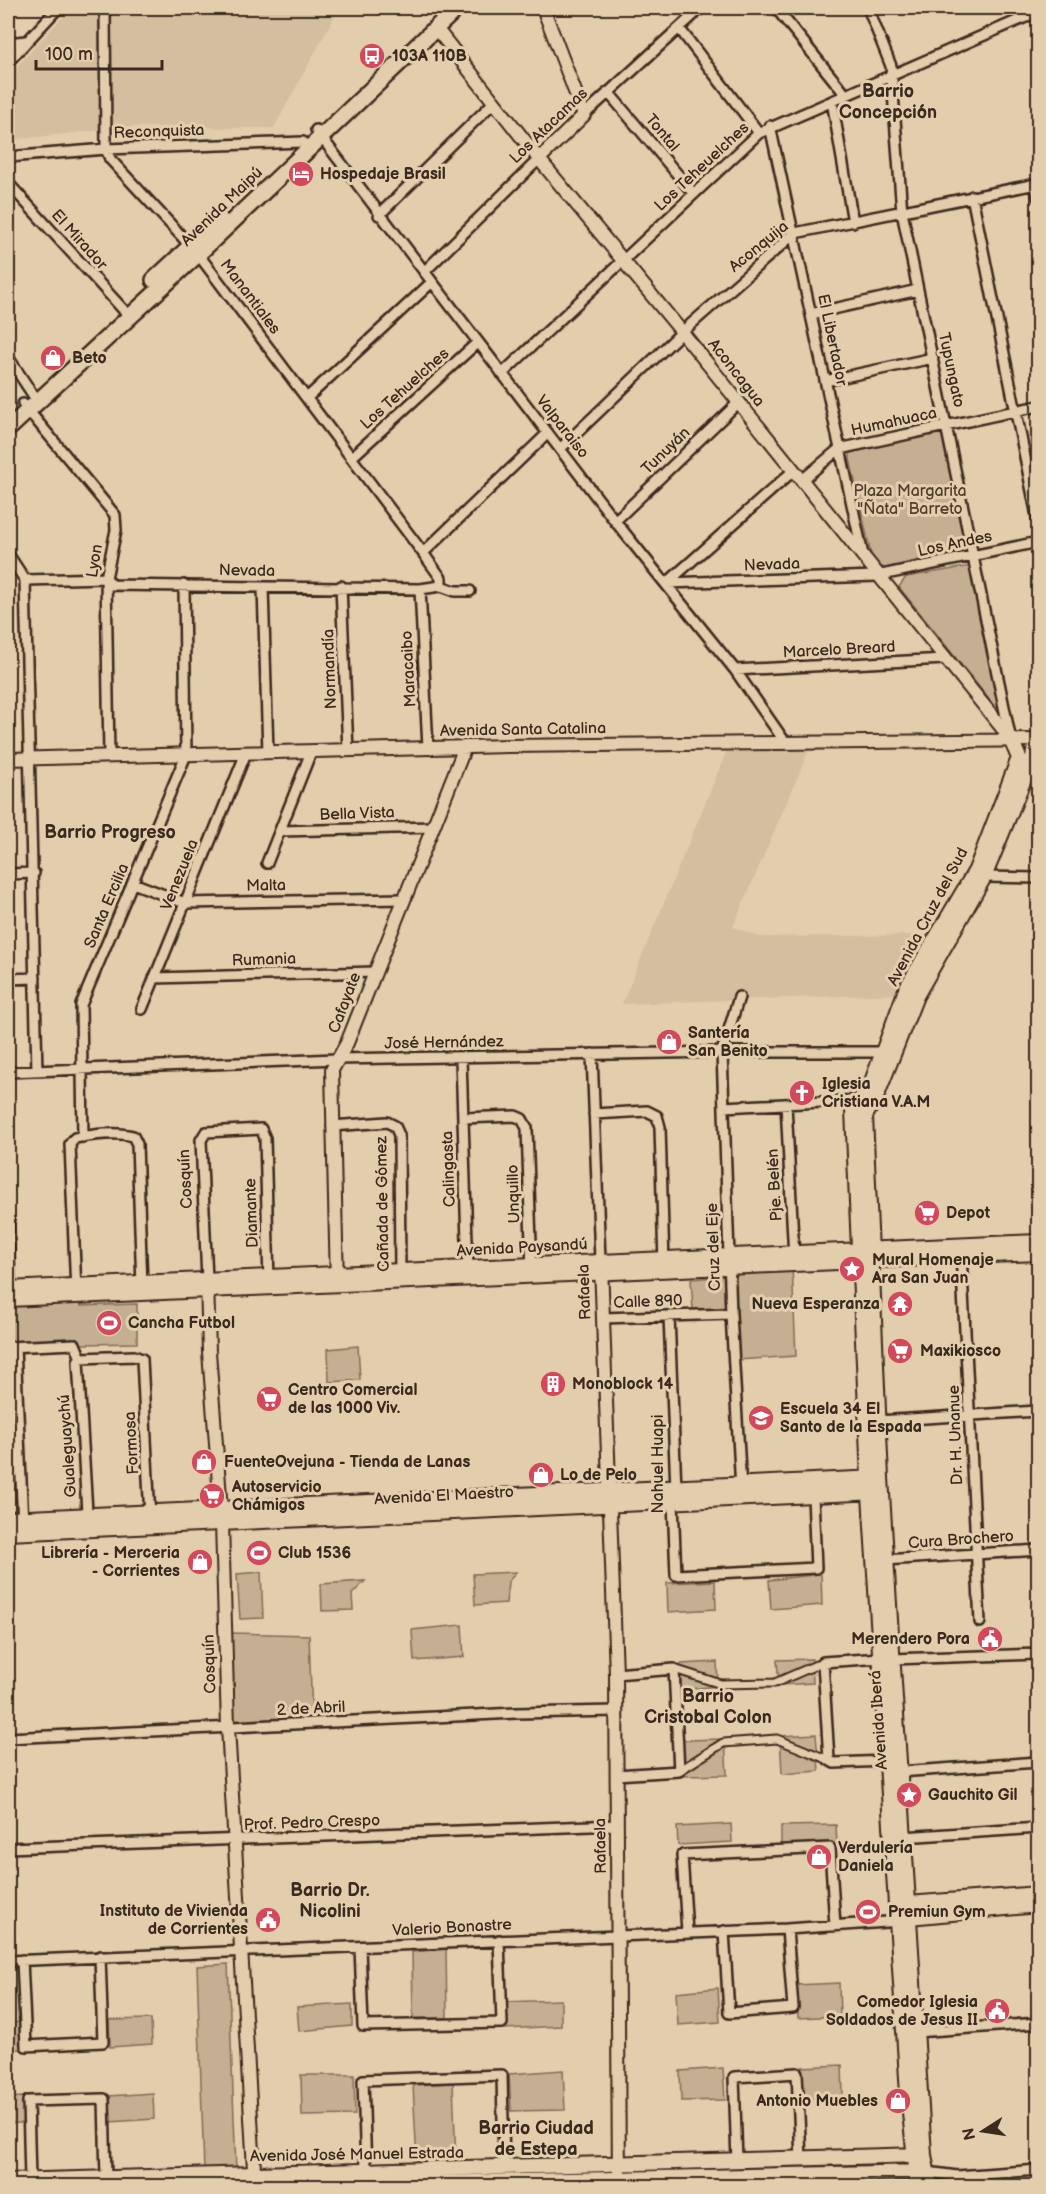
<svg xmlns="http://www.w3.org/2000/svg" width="1046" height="2194" viewBox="0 0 1046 2194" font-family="'Balsamiq Sans',sans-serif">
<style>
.built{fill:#d3be9f}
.green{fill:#c4af92;stroke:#806c58;stroke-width:1.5}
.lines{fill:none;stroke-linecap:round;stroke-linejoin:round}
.pedestrian-casing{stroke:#3b2a1e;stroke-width:11}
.minor-casing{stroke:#3b2a1e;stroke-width:14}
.tertiary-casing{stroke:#3b2a1e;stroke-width:16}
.secondary-casing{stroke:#3b2a1e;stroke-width:18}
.primary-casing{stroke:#3b2a1e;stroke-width:20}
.pedestrian{stroke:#e2cdac;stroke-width:7}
.minor{stroke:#e2cdac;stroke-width:9}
.tertiary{stroke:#e2cdac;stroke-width:12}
.secondary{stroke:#e2cdac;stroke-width:14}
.primary{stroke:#e2cdac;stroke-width:15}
.labels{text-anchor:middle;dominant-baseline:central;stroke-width:6;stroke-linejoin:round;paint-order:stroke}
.poi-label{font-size:16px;font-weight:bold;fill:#3b2a1e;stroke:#e2cdac;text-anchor:start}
.street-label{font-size:16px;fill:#3b2a1e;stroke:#e2cdac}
.park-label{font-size:16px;fill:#503e2f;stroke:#e2cdac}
.neighbourhood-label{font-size:18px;font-weight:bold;fill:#3b2a1e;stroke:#e2cdac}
</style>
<rect width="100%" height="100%" fill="#e2cdac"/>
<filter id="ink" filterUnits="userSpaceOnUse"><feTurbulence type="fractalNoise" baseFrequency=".0167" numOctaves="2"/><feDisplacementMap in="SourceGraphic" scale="12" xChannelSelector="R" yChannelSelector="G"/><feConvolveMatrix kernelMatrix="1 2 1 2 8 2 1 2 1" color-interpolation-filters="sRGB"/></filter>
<g filter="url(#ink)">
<path class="built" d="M71 8H339L274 128 131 127 8 140V76Z
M728 748H810L733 927 759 937 930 935 898 994 622 1004Z"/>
<path class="green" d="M940 432 945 433 969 549 885 568 877 565 872 559 850 459V453Z
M971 566 1000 702 996 708 899 587 906 577Z
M792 1265 796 1356 737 1360 731 1270Z
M726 1276 728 1307 693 1310 691 1279Z
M80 1302 81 1306 137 1304V1343L81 1344 80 1339 8 1343V1305Z
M358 1346 360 1380 329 1382 328 1349Z
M261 1572 263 1618 240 1619 237 1574Z
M516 1572 508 1582 506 1603 475 1605 473 1574Z
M821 1574 822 1605 771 1609 769 1580Z
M365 1581 352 1594 353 1610 322 1611 321 1584Z
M715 1581 716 1609 668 1612 667 1583Z
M462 1625 464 1657 414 1661 412 1630Z
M229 1633 309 1635 312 1718 241 1722 235 1720 233 1714Z
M812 1659 813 1683 779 1685 777 1660Z
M717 1662 718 1686 681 1690 680 1664Z
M816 1734 819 1771 782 1774 780 1736Z
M725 1739 727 1775 684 1776 683 1740Z
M731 1824 732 1842 678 1845 677 1827Z
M836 1825 837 1845 781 1846V1826Z
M446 1949 447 2018H413L412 1952Z
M228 1964 236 2170 204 2171 197 1966Z
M839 1983 840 2016 798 2018 796 1985Z
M718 1988 720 2022 678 2025 676 1992Z
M561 2000V2026L505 2029 504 2002Z
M352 2004V2026L299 2031 297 2007Z
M151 2019 152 2044 110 2047 109 2020Z
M21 2022 23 2049H8V2023Z
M842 2065 843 2096 803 2099 802 2067Z
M723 2068 725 2100 681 2101 680 2071Z
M563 2070 565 2110 511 2111 509 2074Z
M301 2075H354L355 2115 302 2116Z
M453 2083 456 2162 417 2163 413 2085Z
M153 2093 154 2119 110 2122 109 2096Z
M23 2097V2123H8V2098Z"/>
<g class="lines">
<g class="pedestrian-casing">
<path id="pedestrian" d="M674 1669 721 1684 775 1683 823 1662
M679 1771 723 1743 777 1739 829 1760"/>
</g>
<g class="minor-casing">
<path id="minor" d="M105 8 106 149 110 159 198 254 423 553 441 578V586
M776 8 845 94
M868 8 891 66 902 212 1010 736
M679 28 759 133
M8 43 26 41
M8 62 58 8
M608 92 694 194
M832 101 853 222
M584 115 701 8
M770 126 863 555
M316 130 615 521 735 670 785 742
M8 157 106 149 303 142 310 148
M8 183 130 317
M972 196 1038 521
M379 215 494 102
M424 272 539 159
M811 314 918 290
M8 357 37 401
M502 374 759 133 1028 16
M825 381 933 358
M308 397 432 282
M23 404 115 515 116 530 106 578 109 756
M560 449 682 332 795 233 1036 184 1038 197
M352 457 478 342
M801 481 839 449 1038 406
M615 521 738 403
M423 553 548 433
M8 554 25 580 37 1071
M25 580 106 578 112 585 420 589 441 586 455 591H470
M667 583 877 576 1038 542
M667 583 793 471
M341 586 348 751
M263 587 268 753
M420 589 428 748
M735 670 945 659
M281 831 434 827
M267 863 311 752
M8 874 34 873
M984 877 1038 878
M133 883 185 903 403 899
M154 978 375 972
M8 979 35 978
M739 997 722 1052 731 1314 741 1489
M142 1009 246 753
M592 1054 600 1260
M461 1059 468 1271
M8 1072 337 1059 722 1052H887
M786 1104 794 1258
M724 1107 861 1100
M594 1114 647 1111 657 1116 660 1127 664 1264
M463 1118 515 1116 522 1119 527 1128 532 1271
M332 1126 387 1122 395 1126 399 1135 400 1275
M83 1137 81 1005 186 755 184 585
M8 1220 10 1292
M961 1253 980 1622
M207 1280 201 1140 206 1132 261 1129 265 1138 269 1282
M76 1292 70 1144 75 1138C92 1135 116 1131 133 1136L137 1144 142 1286
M669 1316 676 1489 673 1502 676 1575 816 1568 813 1496
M602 1318 731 1314
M8 1347 75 1344 81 1358
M15 1347 23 1524
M878 1421 1038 1411
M88 1529 78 1361 81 1358 134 1356 142 1359 150 1518
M885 1560 1038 1550
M881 1658 823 1662 829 1760 834 1763 887 1761
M892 1659 1038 1654
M8 1738 516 1713 617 1711
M899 1772 1038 1762
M616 1775 679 1771 674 1669 616 1674
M903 1837 1038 1828
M8 1848 617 1825
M724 1931 729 2013 793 2008 787 1929
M687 1932 682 1855 830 1848 835 1926
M360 1947 363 2026 502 2023 499 1940
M22 1960 26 2046 103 2042 100 1956
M8 1961 787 1929 901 1921
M916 2032 1038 2023
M737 2161 734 2077 797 2073 801 2159
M366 2171 363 2080 502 2075 504 2168
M927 2172 957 2176 1038 2170
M30 2180 28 2101 104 2099 106 2178"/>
</g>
<g class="tertiary-casing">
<path id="tertiary" d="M435 27 539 159 682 332 1011 739
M539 159 584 115 543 8
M8 759 508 746 1038 740
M601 1264 616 1674 619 2186
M207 1280 209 1352 222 1523 228 1727 255 2186
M337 1284 332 1070 347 1043 465 747"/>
</g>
<g class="secondary-casing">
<path id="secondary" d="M8 1289 1038 1242
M8 1299 1038 1253
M8 1519 877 1478
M8 1533 877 1492
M908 1904 1038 1894
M909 1917 1038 1905
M8 2181 921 2155
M298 2186 922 2172
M918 2186 908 2094 869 1479 853 1110 870 1087 907 987 976 870 1019 758 1011 739
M930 2186 924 2155 881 1478 865 1116 877 1095 916 996 984 877 1033 757 1036 741"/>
</g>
<g class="primary-casing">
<path id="primary" d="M154 280 220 219
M8 429 198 254 457 8"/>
</g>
<use href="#pedestrian" class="pedestrian"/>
<use href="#minor" class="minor"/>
<use href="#tertiary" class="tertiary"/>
<use href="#secondary" class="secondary"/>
<use href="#primary" class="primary"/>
</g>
</g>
<defs>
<g id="bus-disc" transform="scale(1.35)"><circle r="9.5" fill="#d1495b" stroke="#e2cdac"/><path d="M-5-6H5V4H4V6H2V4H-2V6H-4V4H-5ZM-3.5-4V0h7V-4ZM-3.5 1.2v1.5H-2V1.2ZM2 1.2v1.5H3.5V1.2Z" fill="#fff"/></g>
<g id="hotel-disc" transform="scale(1.35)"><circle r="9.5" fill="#d1495b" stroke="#e2cdac"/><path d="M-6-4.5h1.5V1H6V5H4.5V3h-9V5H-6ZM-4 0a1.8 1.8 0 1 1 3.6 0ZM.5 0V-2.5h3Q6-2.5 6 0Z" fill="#fff"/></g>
<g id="shop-disc" transform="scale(1.35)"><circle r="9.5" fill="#d1495b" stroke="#e2cdac"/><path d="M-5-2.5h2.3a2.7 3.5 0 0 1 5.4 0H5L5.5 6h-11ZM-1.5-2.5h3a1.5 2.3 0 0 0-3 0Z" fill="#fff"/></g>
<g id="church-disc" transform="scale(1.35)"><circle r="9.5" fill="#d1495b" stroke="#e2cdac"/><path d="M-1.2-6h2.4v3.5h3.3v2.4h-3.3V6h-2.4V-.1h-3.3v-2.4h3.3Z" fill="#fff"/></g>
<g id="supermarket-disc" transform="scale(1.35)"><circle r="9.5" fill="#d1495b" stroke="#e2cdac"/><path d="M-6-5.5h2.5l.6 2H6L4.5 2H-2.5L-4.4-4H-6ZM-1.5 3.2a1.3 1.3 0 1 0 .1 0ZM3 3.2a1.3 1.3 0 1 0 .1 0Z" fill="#fff"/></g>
<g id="sight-disc" transform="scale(1.35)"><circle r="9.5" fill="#d1495b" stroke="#e2cdac"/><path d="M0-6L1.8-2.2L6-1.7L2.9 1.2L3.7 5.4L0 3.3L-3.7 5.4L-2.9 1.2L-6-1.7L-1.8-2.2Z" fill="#fff"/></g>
<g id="temple-disc" transform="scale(1.35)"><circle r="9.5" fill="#d1495b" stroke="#e2cdac"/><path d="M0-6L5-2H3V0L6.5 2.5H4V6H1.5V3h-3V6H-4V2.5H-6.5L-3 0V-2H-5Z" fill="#fff"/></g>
<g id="stadium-disc" transform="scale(1.35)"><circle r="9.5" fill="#d1495b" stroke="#e2cdac"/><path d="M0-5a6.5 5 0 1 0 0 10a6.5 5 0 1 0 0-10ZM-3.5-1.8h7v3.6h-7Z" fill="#fff"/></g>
<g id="building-disc" transform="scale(1.35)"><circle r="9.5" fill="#d1495b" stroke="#e2cdac"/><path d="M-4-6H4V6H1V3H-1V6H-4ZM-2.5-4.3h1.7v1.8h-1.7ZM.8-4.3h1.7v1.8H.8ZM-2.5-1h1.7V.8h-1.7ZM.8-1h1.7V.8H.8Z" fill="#fff"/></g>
<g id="school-disc" transform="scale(1.35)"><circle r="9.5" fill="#d1495b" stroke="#e2cdac"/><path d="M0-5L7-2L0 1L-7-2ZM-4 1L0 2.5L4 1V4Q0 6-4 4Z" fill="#fff"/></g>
<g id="civic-disc" transform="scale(1.35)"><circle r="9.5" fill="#d1495b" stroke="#e2cdac"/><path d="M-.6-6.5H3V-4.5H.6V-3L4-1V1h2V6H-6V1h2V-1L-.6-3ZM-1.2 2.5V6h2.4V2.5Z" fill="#fff"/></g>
</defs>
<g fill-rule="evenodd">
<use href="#bus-disc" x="372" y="56"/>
<use href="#hotel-disc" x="301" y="174"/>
<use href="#shop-disc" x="53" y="358"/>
<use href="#shop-disc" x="669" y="1042"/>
<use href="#church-disc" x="802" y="1093"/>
<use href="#supermarket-disc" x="927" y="1213"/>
<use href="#sight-disc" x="852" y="1269"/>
<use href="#temple-disc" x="900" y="1304"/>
<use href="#stadium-disc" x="109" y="1323"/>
<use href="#supermarket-disc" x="900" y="1351"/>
<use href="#building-disc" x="553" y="1384"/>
<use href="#supermarket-disc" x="269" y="1399"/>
<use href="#school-disc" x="761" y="1418"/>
<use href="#shop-disc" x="204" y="1462"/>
<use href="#shop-disc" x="541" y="1475"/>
<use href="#supermarket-disc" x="212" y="1496"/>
<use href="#stadium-disc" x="259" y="1553"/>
<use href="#shop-disc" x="200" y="1562"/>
<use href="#civic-disc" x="990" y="1639"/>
<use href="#sight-disc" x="909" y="1795"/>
<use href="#shop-disc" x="819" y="1857"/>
<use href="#stadium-disc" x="868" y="1912"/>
<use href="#civic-disc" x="268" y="1920"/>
<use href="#civic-disc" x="997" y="2011"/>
<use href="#shop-disc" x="898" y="2101"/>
</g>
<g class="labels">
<g class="poi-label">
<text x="392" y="56">103A 110B</text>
<text x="320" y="174">Hospedaje Brasil</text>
<text x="72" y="358">Beto</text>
<text x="688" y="1033">Santería<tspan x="688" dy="18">San Benito</tspan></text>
<text x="822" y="1084">Iglesia<tspan x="822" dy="18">Cristiana V.A.M</tspan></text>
<text x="946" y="1213">Depot</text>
<text x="872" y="1260">Mural Homenaje<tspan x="872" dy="18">Ara San Juan</tspan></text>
<text x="880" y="1304" text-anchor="end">Nueva Esperanza</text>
<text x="128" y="1323">Cancha Futbol</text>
<text x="920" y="1351">Maxikiosco</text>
<text x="572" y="1384">Monoblock 14</text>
<text x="288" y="1390">Centro Comercial<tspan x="288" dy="18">de las 1000 Viv.</tspan></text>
<text x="780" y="1409">Escuela 34 El<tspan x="780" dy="18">Santo de la Espada</tspan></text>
<text x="224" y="1462">FuenteOvejuna - Tienda de Lanas</text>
<text x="560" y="1475">Lo de Pelo</text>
<text x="232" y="1487">Autoservicio<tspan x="232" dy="18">Chámigos</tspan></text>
<text x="180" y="1553" text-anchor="end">Librería - Merceria<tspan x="180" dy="18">- Corrientes</tspan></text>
<text x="278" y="1553">Club 1536</text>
<text x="970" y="1639" text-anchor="end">Merendero Pora</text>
<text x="928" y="1795">Gauchito Gil</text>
<text x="838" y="1848">Verdulería<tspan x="838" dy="18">Daniela</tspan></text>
<text x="248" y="1911" text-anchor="end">Instituto de Vivienda<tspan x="248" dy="18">de Corrientes</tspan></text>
<text x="888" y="1912">Premiun Gym</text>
<text x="978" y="2002" text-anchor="end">Comedor Iglesia<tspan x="978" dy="18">Soldados de Jesus II</tspan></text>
<text x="878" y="2101" text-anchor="end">Antonio Muebles</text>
</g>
<g class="street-label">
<text transform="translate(549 126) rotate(-44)">Los Atacamas</text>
<text transform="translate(159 132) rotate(-2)">Reconquista</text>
<text transform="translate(662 133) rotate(50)">Tontal</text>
<text transform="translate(702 167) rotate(-43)">Los Teheuelches</text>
<text transform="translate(222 207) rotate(-44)">Avenida Maipú</text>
<text transform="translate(79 240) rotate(48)">El Mirador</text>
<text transform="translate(759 247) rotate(-39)">Aconquija</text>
<text transform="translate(250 297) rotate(53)">Manantiales</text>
<text transform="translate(832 340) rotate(78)">El Libertador</text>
<text transform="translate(951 370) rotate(78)">Tupungato</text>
<text transform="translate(736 373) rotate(52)">Aconcagua</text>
<text transform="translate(405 389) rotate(-42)">Los Tehuelches</text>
<text transform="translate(894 422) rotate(-12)">Humahuaca</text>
<text transform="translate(562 427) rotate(52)">Valparaiso</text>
<text transform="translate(666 451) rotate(-44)">Tunuyán</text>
<text transform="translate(955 544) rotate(-12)">Los Andes</text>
<text transform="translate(95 561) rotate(-81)">Lyon</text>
<text transform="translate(772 565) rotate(-2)">Nevada</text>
<text transform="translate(247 571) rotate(1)">Nevada</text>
<text transform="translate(839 650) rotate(-3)">Marcelo Breard</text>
<text transform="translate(330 669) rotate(-92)">Normandía</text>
<text transform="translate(409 669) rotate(-93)">Maracaibo</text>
<text transform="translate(523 730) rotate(-1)">Avenida Santa Catalina</text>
<text transform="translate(357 814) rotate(-2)">Bella Vista</text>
<text transform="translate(180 875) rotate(-68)">Venezuela</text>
<text transform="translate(266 886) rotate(-1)">Malta</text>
<text transform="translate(107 906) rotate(-67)">Santa Ercilia</text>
<text transform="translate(928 917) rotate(-62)">Avenida Cruz del Sud</text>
<text transform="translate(264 960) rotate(-2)">Rumania</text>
<text transform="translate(345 1003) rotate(-69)">Cafayate</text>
<text transform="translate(444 1043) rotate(-1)">José Hernández</text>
<text transform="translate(449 1169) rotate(-92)">Calingasta</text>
<text transform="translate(186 1179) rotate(-93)">Cosquín</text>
<text transform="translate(775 1185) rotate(-93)">Pje. Belén</text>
<text transform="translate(514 1194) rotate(-92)">Unquillo</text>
<text transform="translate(383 1204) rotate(-91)">Cañada de Gómez</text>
<text transform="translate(252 1213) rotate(-92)">Diamante</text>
<text transform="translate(714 1247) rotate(-92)">Cruz del Eje</text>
<text transform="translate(522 1248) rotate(-3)">Avenida Paysandú</text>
<text transform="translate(585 1292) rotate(-92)">Rafaela</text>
<text transform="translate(648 1302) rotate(-2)">Calle 890</text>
<text transform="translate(956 1435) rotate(-92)">Dr. H. Unanue</text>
<text transform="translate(132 1443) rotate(-93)">Formosa</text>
<text transform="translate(68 1446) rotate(-94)">Gualeguaychú</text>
<text transform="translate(658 1464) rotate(-90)">Nahuel Huapi</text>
<text transform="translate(444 1496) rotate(-3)">Avenida El Maestro</text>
<text transform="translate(961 1540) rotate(-4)">Cura Brochero</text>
<text transform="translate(210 1664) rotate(-92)">Cosquín</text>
<text transform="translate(311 1709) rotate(-3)">2 de Abril</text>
<text transform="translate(879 1720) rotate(-94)">Avenida Iberá</text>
<text transform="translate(312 1823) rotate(-2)">Prof. Pedro Crespo</text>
<text transform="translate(601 1846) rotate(-91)">Rafaela</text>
<text transform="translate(452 1928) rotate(-3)">Valerio Bonastre</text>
<text transform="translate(357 2155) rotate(-1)">Avenida José Manuel Estrada</text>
</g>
<g class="park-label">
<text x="910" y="491">Plaza Margarita<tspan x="910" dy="18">"Ñata" Barreto</tspan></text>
</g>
<g class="neighbourhood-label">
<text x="888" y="91">Barrio<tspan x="888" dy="21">Concepción</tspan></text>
<text x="110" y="832">Barrio Progreso</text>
<text x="708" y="1696">Barrio<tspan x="708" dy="21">Cristobal Colon</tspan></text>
<text x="330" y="1890">Barrio Dr.<tspan x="330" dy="21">Nicolini</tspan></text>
<text x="536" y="2128">Barrio Ciudad<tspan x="536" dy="21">de Estepa</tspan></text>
</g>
</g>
<rect width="1046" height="2194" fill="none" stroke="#e2cdac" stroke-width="30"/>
<rect x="15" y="15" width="1016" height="2164" fill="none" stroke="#3b2a1e" stroke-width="2" filter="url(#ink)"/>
<g transform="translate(983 2131) rotate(258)" stroke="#e2cdac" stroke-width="4.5" paint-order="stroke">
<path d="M0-4.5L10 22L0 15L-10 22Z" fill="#3b2a1e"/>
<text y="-9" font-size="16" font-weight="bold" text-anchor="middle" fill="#3b2a1e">N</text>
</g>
<path d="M36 60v9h126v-9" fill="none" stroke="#3b2a1e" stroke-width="3"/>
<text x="45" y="60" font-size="18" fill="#3b2a1e" stroke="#e2cdac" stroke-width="4.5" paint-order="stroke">100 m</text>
</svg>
